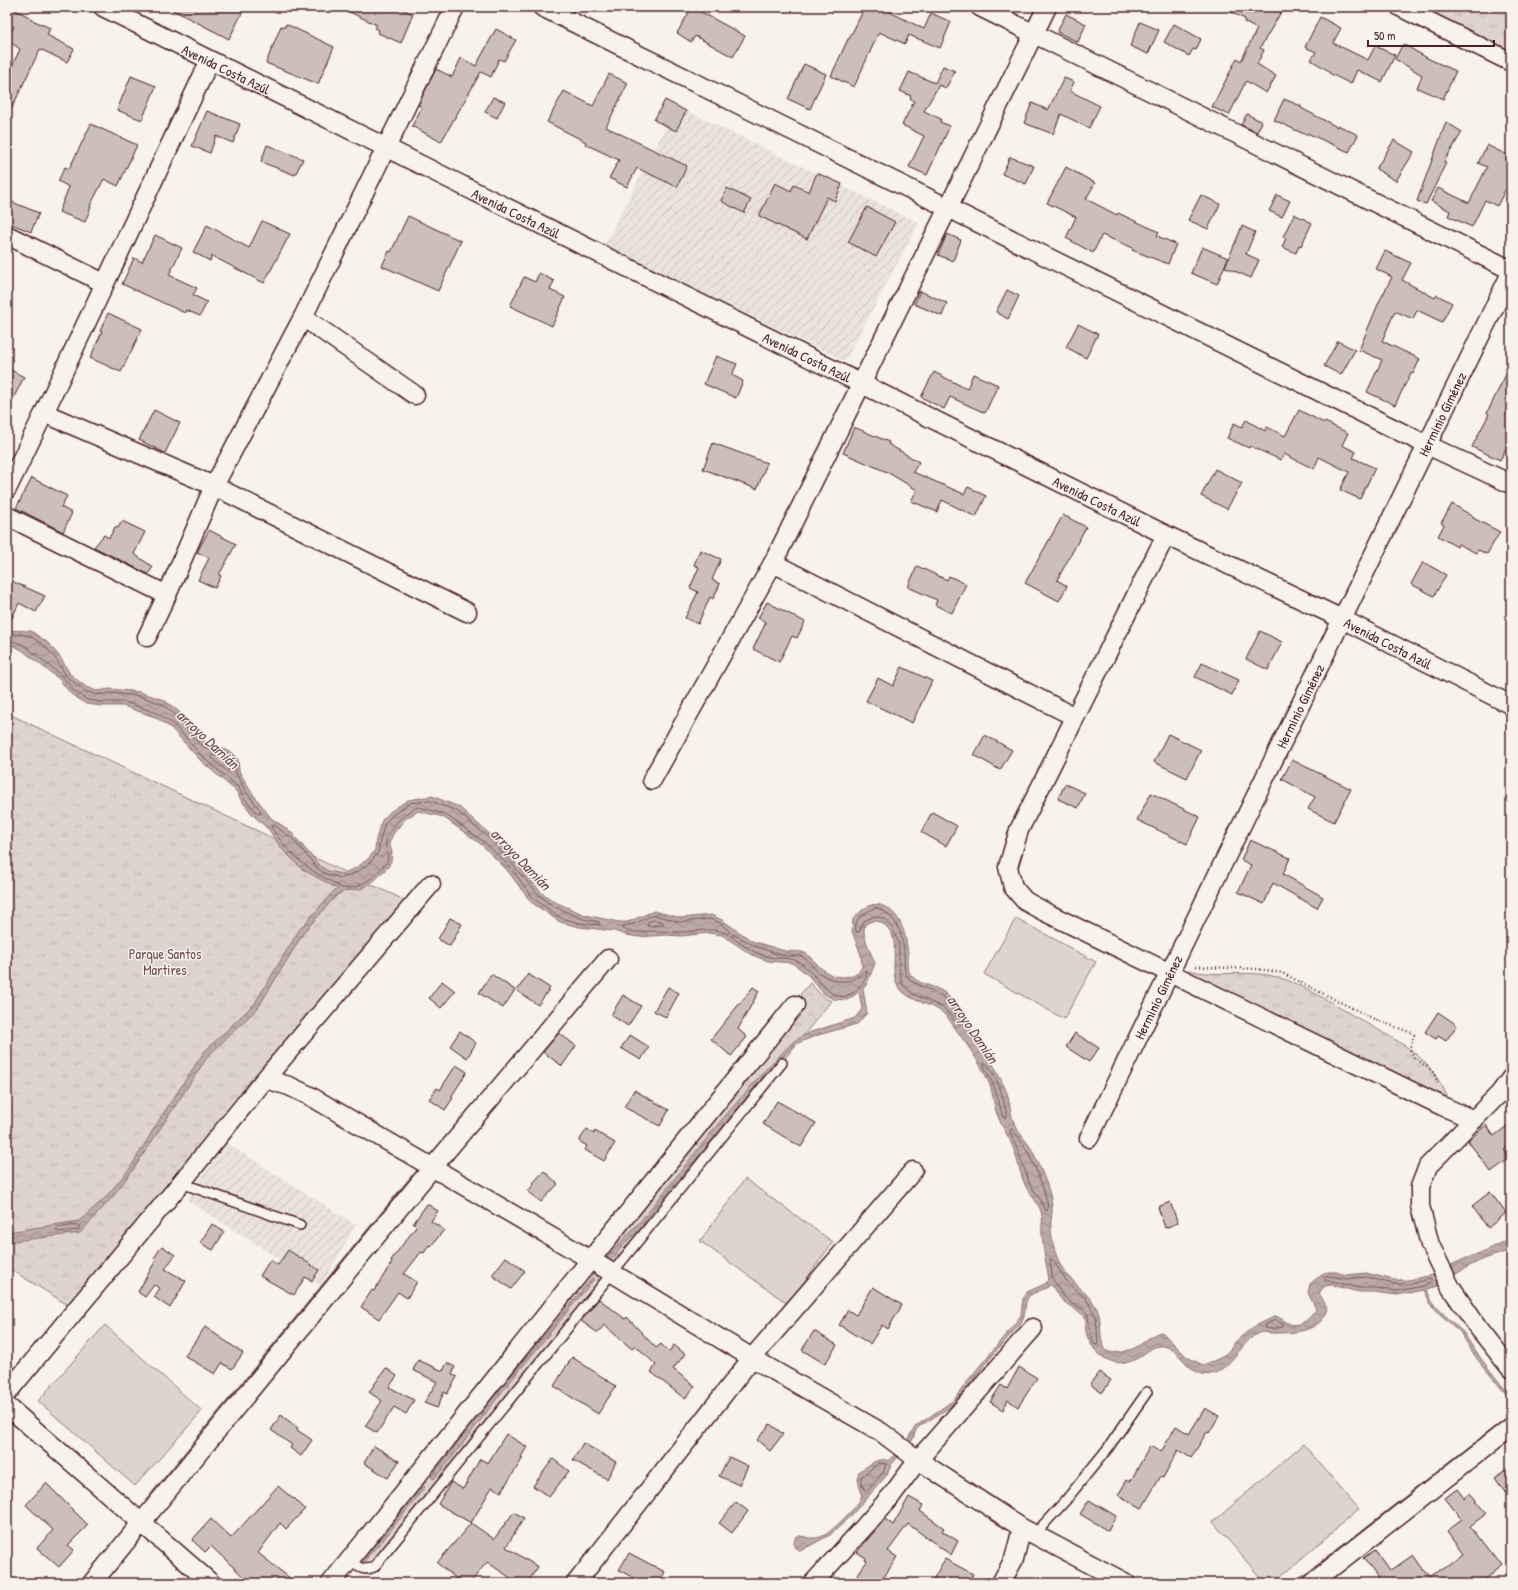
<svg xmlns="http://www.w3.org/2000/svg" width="1518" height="1590" viewBox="0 0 1518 1590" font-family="'Patrick Hand',sans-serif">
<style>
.industrial{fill:url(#industrial-furrows)}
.grass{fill:url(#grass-tufts);stroke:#947a7c}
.pitch{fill:#ded4cc;stroke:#947a7c}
.water{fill:url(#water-waves);stroke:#8e7275}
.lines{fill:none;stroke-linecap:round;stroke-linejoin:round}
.shore{stroke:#78575d;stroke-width:1}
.building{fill:#ccbfb9;stroke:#4a1f2b}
.service-casing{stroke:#4a1f2b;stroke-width:12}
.minor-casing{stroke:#4a1f2b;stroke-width:21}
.path{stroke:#4a1f2b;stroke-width:2.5;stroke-dasharray:1 3;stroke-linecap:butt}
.service{stroke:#f7f3e8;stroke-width:9}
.minor{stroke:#f7f3e8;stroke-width:18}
.labels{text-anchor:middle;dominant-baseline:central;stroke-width:3;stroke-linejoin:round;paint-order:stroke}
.street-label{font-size:14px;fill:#4a1f2b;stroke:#f7f3e8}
.park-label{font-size:14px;fill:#6f4c53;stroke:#f7f3e8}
.water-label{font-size:15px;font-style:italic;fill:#6c4950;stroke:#f7f3e8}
</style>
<defs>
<pattern id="industrial-furrows" width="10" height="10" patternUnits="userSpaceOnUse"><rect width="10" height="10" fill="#eae3da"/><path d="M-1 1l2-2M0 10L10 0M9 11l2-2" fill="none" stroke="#cac2bb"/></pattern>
<pattern id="grass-tufts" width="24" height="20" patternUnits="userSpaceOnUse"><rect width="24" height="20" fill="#ded4cc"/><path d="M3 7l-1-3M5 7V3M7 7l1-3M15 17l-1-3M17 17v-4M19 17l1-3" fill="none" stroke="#c0b6af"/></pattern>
<pattern id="water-waves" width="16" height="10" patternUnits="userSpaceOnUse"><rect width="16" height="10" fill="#bcaaa7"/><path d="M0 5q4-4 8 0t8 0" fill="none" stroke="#9b8a88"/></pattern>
</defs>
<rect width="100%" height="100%" fill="#f7f3e8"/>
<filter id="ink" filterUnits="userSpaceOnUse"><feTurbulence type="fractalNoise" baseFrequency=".025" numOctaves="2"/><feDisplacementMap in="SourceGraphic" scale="8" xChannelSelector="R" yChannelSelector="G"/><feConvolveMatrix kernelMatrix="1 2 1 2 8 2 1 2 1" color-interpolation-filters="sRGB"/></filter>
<g filter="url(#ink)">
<path class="industrial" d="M677 106 919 223 845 361 604 246Z
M225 1142 356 1225 321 1286 187 1200Z"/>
<path class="grass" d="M1419 7H1511V53Z
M7 713 417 906 76 1310 7 1267Z
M1189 970C1216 978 1249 969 1277 977 1306 985 1334 1005 1361 1020 1379 1031 1401 1041 1417 1055 1427 1063 1446 1088 1448 1100L1190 973 1188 971Z
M810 983 823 997 831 1001 619 1266 604 1261V1253L804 1003 798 997Z
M591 1272 597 1276 599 1281 371 1564 369 1565 359 1563Z"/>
<path class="pitch" d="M1016 918 1096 962 1064 1019 984 974Z
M745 1179 833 1242 788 1304 700 1241Z
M105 1325 202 1411 135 1486 38 1401Z
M1303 1444 1359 1509 1273 1583H1265L1213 1522Z"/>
<path class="water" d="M7 630 31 631 48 643 60 657 70 674 86 687 97 691 110 689 140 692 164 700 177 710 185 718 197 736 210 745 218 747 233 753 238 760 239 771 250 790 271 818 290 831 319 865 328 871 341 874 356 868 368 859 375 850 376 839 382 820 391 811 408 800 432 796 459 807 494 838 542 893 555 902 585 915 619 922H628L654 911 681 918 711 915 722 920 752 941 785 951 802 952 807 954 822 969 833 976 843 977 853 976 858 973 862 967 861 955 852 931 853 919C861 911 871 900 883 906 902 914 906 936 908 954 909 960 907 966 909 972 916 986 934 984 945 993 959 1006 971 1032 981 1048 986 1055 992 1061 995 1068 999 1076 1004 1085 1007 1093 1010 1104 1010 1114 1015 1125 1019 1134 1027 1141 1032 1150 1039 1165 1051 1190 1052 1206 1053 1213 1050 1221 1051 1227 1051 1237 1054 1248 1057 1257 1063 1278 1087 1289 1097 1309 1103 1321 1098 1338 1105 1350 1113 1356 1130 1351 1138 1346 1147 1341 1152 1333 1162 1332L1187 1357 1203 1365 1218 1359 1228 1352 1236 1341 1253 1327 1276 1316C1281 1318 1285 1322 1290 1324 1301 1327 1312 1317 1316 1309L1308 1293 1310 1284 1316 1279 1327 1272H1336L1346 1275 1366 1273 1394 1280H1408L1433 1275 1439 1286 1426 1289 1434 1305 1464 1333 1482 1360 1511 1397V1400L1477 1359 1460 1332 1432 1307 1424 1290 1397 1295 1373 1292H1359L1331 1285 1325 1286 1319 1293 1328 1309C1320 1333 1293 1333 1272 1333 1269 1333 1265 1332 1262 1332 1246 1335 1232 1367 1215 1373 1192 1381 1184 1354 1167 1347 1154 1342 1145 1355 1134 1360 1113 1370 1091 1353 1086 1332 1085 1328 1087 1321 1085 1317 1083 1313 1066 1305 1061 1299 1057 1295 1054 1289 1051 1284L1048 1287 1032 1294 1028 1297 1026 1302 1024 1316 1021 1323 996 1351 973 1380 962 1396 950 1407 920 1426 916 1430 912 1441 908 1438 916 1426 954 1400 969 1379 1016 1322 1021 1315 1023 1299 1027 1292 1045 1284 1049 1279C1046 1264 1043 1249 1042 1234 1041 1228 1043 1222 1042 1216 1040 1204 1032 1197 1026 1187 1020 1175 1018 1160 1013 1147 1009 1136 1001 1126 997 1114 994 1106 993 1096 991 1088 982 1063 963 1040 948 1018 936 1002 909 1004 898 986 886 966 908 931 875 920 873 921 868 922 866 924 859 930 872 955 875 963L867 984 863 989 867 1013 857 1024 815 1036 796 1044 769 1070 701 1154 674 1185 646 1220 641 1229 625 1243 610 1262 606 1258 646 1215 718 1124 767 1068 794 1041 811 1032 855 1018 862 1009 859 992 847 1000 833 999 824 994 808 975 798 967 792 963 768 961 752 955 722 935 709 933 682 936 666 935 639 937 626 935 614 931 579 927 560 922 531 902 507 870 482 845 443 817 418 811 405 819 393 834 389 843 392 852 391 861 388 867 374 881 361 889 345 891 337 895 304 932 258 1008 208 1056 133 1170 109 1201 80 1233 7 1242V1232L79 1221 105 1198 130 1168 161 1117 204 1052 255 1003 299 930 334 891 338 889 302 869 281 848 269 830 253 815 241 800 236 791 201 761 171 728 155 717 123 706H102L86 704 71 694 59 679 22 650 12 645H7Z
M412 1175 414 1177 147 1502 145 1501Z
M1511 1237V1249C1503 1253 1496 1255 1487 1258 1476 1262 1463 1269 1454 1276L1449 1266C1469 1256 1492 1250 1511 1237Z
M592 1278 594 1279 501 1393 447 1464 434 1479 431 1477 466 1431Z
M1511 1414V1416L1298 1583H1294Z
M895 1454 899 1456 891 1465 887 1475 849 1518 830 1535 800 1551 794 1547V1542L796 1536C803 1535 808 1539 815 1538 818 1538 824 1536 826 1534 833 1530 859 1505 861 1498 864 1491 855 1484 859 1471 870 1466 876 1456 889 1461Z
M422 1485 425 1487 383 1540 368 1556 365 1563 363 1562 365 1555 381 1538Z"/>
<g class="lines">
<path class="shore" d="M7 634 29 635 45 646 56 659 66 676 85 691 97 695 110 693 139 696 162 704 182 720 194 739 208 749 217 751 231 757 234 762 236 773 246 792 261 811V813L258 814 244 798 239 788 204 758 173 724 157 713 125 702H102L87 700 74 691 62 676 25 646 13 641H7
M214 755C223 758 231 760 229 770L227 771 212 758V756Z
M431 801 457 811 491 840 540 896 553 906 583 919 599 922 600 925 580 923 561 918 534 899 510 867 484 842 445 814 418 807C405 812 388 828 386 842 384 849 391 856 386 863 377 875 359 891 342 888 339 887 334 883 332 882 306 869 286 851 271 827L274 825 294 840 317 868 326 874 342 878 359 871 370 862 378 853 380 840 385 823 394 814 410 803Z
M876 908C897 913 904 938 904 956 905 962 903 968 906 974 913 988 931 987 942 996 950 1003 954 1013 960 1021L959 1024 956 1023 944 1008 913 994 902 984 899 967V944L892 927 886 920 875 916 864 921 859 932H856C853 918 865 912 876 908Z
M654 915 680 922 710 919 720 923 730 932 728 934C713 926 697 932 681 932 671 932 661 931 650 931 640 932 630 934 622 928L623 926C635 926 643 918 654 915Z
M655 920 663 922 664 925 647 926 648 922Z
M733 934 757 947 785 956H801C809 960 813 968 820 973 835 984 853 985 865 970H867C868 977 864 981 860 986 833 1017 818 971 797 961 788 957 779 959 770 957 756 954 743 946 732 937Z
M985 1063 987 1064C999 1079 1003 1097 1007 1116L1005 1118 1003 1117 994 1086 984 1066Z
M1011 1129C1023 1135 1052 1200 1047 1211L1045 1210 1040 1199 1030 1185 1016 1145 1010 1132Z
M78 1225 80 1227 78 1230 58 1232 56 1231 58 1228Z
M1050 1259 1053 1260 1066 1280 1072 1287 1085 1297 1093 1311 1096 1317 1098 1343 1097 1345 1094 1344 1090 1331 1088 1315 1083 1309 1072 1304 1063 1296 1053 1280Z
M1329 1276 1346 1279 1365 1277 1394 1284H1409L1430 1279 1432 1282 1424 1286 1397 1291 1374 1288H1359L1332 1281H1325V1278Z
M1276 1320 1283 1324V1327L1272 1329 1264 1328 1265 1325Z
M879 1463 886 1464 883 1473 868 1490 866 1491C857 1478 860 1477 871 1469 874 1467 875 1465 879 1463Z"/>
</g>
<path class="building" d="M7 7H10L31 18 30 19 50 28 47 35 74 49 67 62 40 49 7 118V77L20 49 7 40 14 27 7 23Z
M167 7H245L229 39Z
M339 7H397L413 14 401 43 378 33 379 30 375 28 377 25Z
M692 7 745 36 733 57 695 36 691 42 677 33Z
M865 7H892L890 12 924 29 931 13 951 22 940 48 909 35 905 44 879 32 854 87 831 76 848 39H849Z
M1220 7H1284L1260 48 1264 50 1257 64 1276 76 1266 93 1246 81 1229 115 1212 107 1237 58 1241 61 1257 29 1244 22 1245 19Z
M1066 14 1086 24 1078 42 1057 32Z
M1320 17 1341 28 1333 43 1368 60 1375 46 1395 55 1382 82 1357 70 1351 84 1329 73V71L1311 60 1316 52 1305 47Z
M1140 22 1159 30 1148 54 1130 46Z
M286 24 334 47 318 84 266 63 281 26 285 27Z
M1174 24 1201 39 1196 50 1193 49 1189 56 1164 42Z
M496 29 516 40 504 61 499 59 491 77 481 72 441 142 412 126 422 107 418 105 436 69 452 77 461 58 476 66Z
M1403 44 1429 59 1456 71 1443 99 1417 88 1422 75 1395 59Z
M804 64 826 74 810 109 788 99Z
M943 66 955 71 946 88 939 85 924 111 941 119 940 122 950 126 927 175 909 167 924 136 902 125 914 101 910 98 911 96 900 91 909 72 935 83Z
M609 74 628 83 606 127 687 166 677 187 637 168 627 187 609 178 619 160 585 144 586 142 547 122 564 91 593 106Z
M131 76 156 86 142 120 117 110Z
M1064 78 1074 82 1070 91 1100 106 1089 128 1061 114 1053 134 1024 123 1032 103 1048 110Z
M493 97 505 102 497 118 485 112Z
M1284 99 1301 106V108L1337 127 1338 125 1358 135 1349 152 1307 133 1306 135 1274 120Z
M665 100 686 111 676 131 654 120Z
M207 111 240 124 233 143 216 136 210 153 192 146Z
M1247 114 1262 122 1257 132 1241 125Z
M1446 122 1462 132 1444 162 1446 163 1426 204 1417 201Z
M91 124 137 145 118 186 104 179 90 206 91 207 85 222 59 212 69 187 58 181 65 167 69 169Z
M1394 140 1414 152 1396 181 1376 169Z
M267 145 303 159 295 175 261 162Z
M1487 145 1511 157V179L1497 206 1485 200 1472 227 1448 216 1450 211 1431 201 1438 188 1469 203 1487 167 1478 163Z
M1010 157 1034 166 1026 184 1002 174Z
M1066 167 1095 183 1086 199 1117 215 1118 213 1159 232 1157 236 1176 244 1168 264 1132 250 1133 248 1102 235 1093 253 1066 238 1076 217 1047 203Z
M817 173 842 184 835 201 827 197 807 239 759 216 775 183 791 191 794 185 809 192Z
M727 188 751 200 744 213 721 201Z
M1201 195 1220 204 1208 229 1188 220Z
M1277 195 1290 201 1282 217 1269 211Z
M12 202 39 213 31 232 7 222V213Z
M867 207 895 222 876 257 848 242Z
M1294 214 1312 223 1301 246 1299 245 1296 253 1282 247 1286 238 1283 237Z
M408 216 461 241 438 291 382 266 389 251 391 252Z
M262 221 290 234 264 283 212 256 210 261 193 252 207 225 249 248Z
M1242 226 1255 232 1246 254 1259 260 1251 278 1225 267Z
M947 234 961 240 953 261 938 255Z
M155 235 182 248 169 275 197 288 193 295 207 302 200 316 186 310 185 313 122 284 134 258 142 262Z
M1202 247 1228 258 1217 284 1191 273Z
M1385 251 1411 263 1402 280 1435 298 1437 295 1452 303 1442 322 1417 310 1413 319 1395 311 1382 341 1420 359 1413 374 1411 373 1395 405 1367 392 1382 360 1359 350 1379 302 1392 277 1376 269Z
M539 273 554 281 550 290 565 297 552 326 510 306 524 277 535 282Z
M1007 290 1019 296 1008 319 996 312Z
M920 291 947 303 942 316 914 304Z
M108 313 142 329 121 372 90 358 102 332 100 331Z
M1078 324 1098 334 1086 358 1066 347Z
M1338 341 1355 350 1341 375 1324 366Z
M716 356 737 364 732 375 743 381 736 398 704 384Z
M1511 364V439L1500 460 1472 447 1489 414 1487 413Z
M7 368 24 377 7 411Z
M934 372 967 389 973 374 998 385 985 413 950 397 944 409 921 397Z
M154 410 180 423 165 453 139 440Z
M1299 410 1324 423 1325 422 1348 433 1342 445 1356 452 1353 458 1375 468 1360 499 1340 490 1349 472 1319 457 1314 469 1284 454 1281 460 1250 446 1249 448 1227 438 1234 423 1242 427 1246 420 1265 431 1267 427 1285 436Z
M854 427 889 442 888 444 919 462 913 472 964 494 968 487 986 496 976 517 942 500 937 512 911 501 917 490 887 472 843 453Z
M713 443 767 463 757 489 703 469Z
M1215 469 1242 483 1227 509 1201 496Z
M32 478 67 496 61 507 72 513 63 532 16 508Z
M1452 504 1474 517 1473 518 1500 532 1487 554 1478 550 1476 553 1458 544 1457 547 1438 536 1444 525 1441 523Z
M1063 515 1086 527 1057 580 1067 586 1059 601 1025 583Z
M122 521 145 532 134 554 153 567 148 574 94 547 104 535 109 538 115 527 118 528Z
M209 530 236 544 219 575 221 576 215 588 198 580 209 558 197 552Z
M700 550 721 559 712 580 720 584 713 599 710 597 698 624 685 618 698 592 690 588 699 567 694 565Z
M1423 562 1446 575 1434 596 1411 584Z
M917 566 947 580 949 576 966 584 952 613 935 605 937 600 908 587Z
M7 579 45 596 36 612 19 603 7 629Z
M767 602 805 622 797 638 792 636 779 662 753 649 766 622 758 618Z
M1260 631 1282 642 1268 670 1246 659Z
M1202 663 1239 680 1232 695 1195 677Z
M902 667 932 681 912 723 866 701 878 678 893 686Z
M1168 734 1201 750 1187 778 1154 762Z
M985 735 1012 750 1000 770 974 755Z
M1292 760 1351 789 1334 822 1308 809 1315 797 1282 779Z
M1065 784 1085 793 1078 808 1058 799Z
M1151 793 1200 817 1187 844 1137 820Z
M932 812 957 826 946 846 921 832Z
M1250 840 1290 858 1283 874 1323 897 1317 908 1273 883 1264 904 1238 892 1251 865 1241 860Z
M450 918 462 924 450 946 438 939Z
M491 974 515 990 503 1008 479 993Z
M528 974 550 988 538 1005 517 991Z
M442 981 455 991 441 1008 429 998Z
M668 987 679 993 666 1017 654 1011Z
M753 987 759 991 738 1029 747 1037 731 1056 711 1039Z
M623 995 641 1006 628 1026 611 1015Z
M1438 1012 1457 1025 1446 1041 1438 1036 1436 1039 1425 1032Z
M460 1031 476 1043 467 1058 450 1046Z
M559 1033 576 1046 562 1066 543 1052Z
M1075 1033 1099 1048 1089 1062 1066 1047Z
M630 1035 649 1047 641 1060 621 1048Z
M456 1065 467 1072 451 1097 453 1098 445 1110 429 1099 437 1088 440 1090Z
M634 1090 669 1110 660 1126 624 1107Z
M777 1101 816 1123 801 1147 763 1124Z
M1511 1123V1145L1504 1150 1510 1158 1491 1172 1468 1141 1486 1125 1494 1136Z
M587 1129 594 1134 595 1131 615 1143 604 1161 585 1150 587 1146 579 1141Z
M544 1171 558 1184 541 1202 528 1191 534 1184 533 1183Z
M1490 1192 1506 1213 1488 1228 1472 1206Z
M1170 1202 1178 1223 1165 1228 1158 1207Z
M427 1204 438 1211 431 1221 444 1230 431 1246 429 1245 424 1253 421 1252 404 1274 417 1282 407 1298 398 1292 379 1319 361 1307 372 1290 374 1291 392 1262 391 1260 416 1227 413 1224Z
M212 1224 224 1232 213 1250 200 1243Z
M162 1246 175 1255 165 1269 186 1281 170 1308 154 1297 160 1288 154 1285 145 1297 138 1292 156 1260 154 1258Z
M288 1250 319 1270 312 1281 305 1277 294 1295 260 1276 270 1260 278 1265Z
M506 1257 525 1271 511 1289 492 1275Z
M873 1287 902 1305 888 1329 882 1325 870 1344 839 1325 848 1310 856 1315Z
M599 1299 625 1319 627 1317 656 1348 661 1344 669 1352 674 1345 685 1354 673 1369 695 1386 685 1399 651 1372 656 1365 635 1345 632 1349 604 1325 598 1333 581 1321Z
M205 1327 243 1353 232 1369 222 1363 215 1374 185 1356Z
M814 1331 837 1345 825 1364 802 1350Z
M572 1357 616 1386 598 1414 554 1386Z
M418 1360 443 1371 447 1363 455 1367 452 1374 457 1377 447 1394 444 1392 437 1408 424 1403 437 1382 413 1370Z
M1019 1367 1037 1378 1018 1407 1008 1400 1003 1410 990 1402 1001 1385 1007 1389Z
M386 1368 397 1376 389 1387 414 1400 406 1414 394 1407 377 1433 365 1426 382 1401 369 1392Z
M1099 1372 1111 1380 1102 1393 1090 1384Z
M1205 1408 1219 1416 1209 1433 1207 1432 1191 1458 1178 1450 1163 1478 1161 1476 1142 1508 1118 1495 1127 1480 1130 1482 1150 1446 1161 1452 1176 1426 1189 1434Z
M281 1415 298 1428 297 1430 312 1440 301 1456 290 1448 292 1445 271 1430Z
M770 1424 783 1434 770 1451 757 1440Z
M506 1434 527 1447 521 1457 523 1458 501 1492 492 1487 471 1523 438 1504 451 1482 463 1489 480 1459 488 1463Z
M583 1443 616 1462 607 1479 573 1460Z
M374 1446 399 1461 388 1478 364 1463Z
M729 1457 748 1466 739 1485 719 1476Z
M553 1459 569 1471 549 1497 533 1486Z
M1511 1466V1500L1495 1477Z
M46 1483 88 1525 68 1545 74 1550 59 1567 37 1548 53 1530 26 1505Z
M278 1486 293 1499 294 1498 305 1509 286 1529 280 1523 258 1553 296 1583H250L211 1546 205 1552 192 1540 211 1519 231 1538Z
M1457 1489 1464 1498 1470 1493 1487 1513 1470 1526 1501 1566 1480 1583H1374L1379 1579 1363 1558 1375 1550 1390 1571 1413 1555 1430 1579 1463 1553 1447 1531 1462 1520 1445 1498Z
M909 1497 923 1505 920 1511 944 1528 942 1531 958 1541 951 1555 908 1524 888 1551 897 1557 880 1583H852L867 1561 865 1560 866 1558 857 1552 885 1519 893 1525Z
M1089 1500 1116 1516 1108 1531 1080 1514Z
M736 1502 748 1511 732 1533 719 1523Z
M514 1512 524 1518 506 1547 538 1567 527 1583H518L487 1562 470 1583H462L437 1563 471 1523 494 1539Z
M629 1553 665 1572 659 1583H643L619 1570Z
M945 1559 973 1574 968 1583H931Z"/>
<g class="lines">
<g class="service-casing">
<path id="service" d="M181 1183 300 1225
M1034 1535 1066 1500 1108 1448 1147 1392
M349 1561C357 1566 364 1572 374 1567L782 1063"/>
</g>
<g class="minor-casing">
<path id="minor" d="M103 7 1166 535 1342 619 1511 705
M542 7 1427 445 1511 484
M980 7 1511 270
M1400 7 1511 62
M7 235 104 283
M303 317 415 395
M44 413 214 486 467 612
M7 489 44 413 210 60
M7 516 167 595
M1166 535 1019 830 1008 867 1013 887 1025 901 1045 912 1442 1106 1474 1120
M773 563 1075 717
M147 637 167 595 214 486 303 317 455 7
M652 780 773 563 1047 7
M1511 1078 1500 1093 1428 1166 1420 1187V1206L1430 1245 1451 1288 1477 1326 1511 1369
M265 1079 289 1086 310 1096 591 1260 752 1358 881 1432 918 1460 1022 1528 1126 1583
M1089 1138 1511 273
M7 1393 181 1183 265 1079 431 884
M7 1406 211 1583
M92 1583 432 1168 608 959
M331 1583 795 1005
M576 1583 752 1358 913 1171
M813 1583 865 1526 892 1495 918 1460 1033 1328
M1001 1583 1014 1559 1022 1528
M1312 1583 1511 1427"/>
</g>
<path class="path" d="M1196 966 1205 967 1258 969 1282 973 1374 1019 1412 1033 1414 1035 1410 1049 1414 1058 1425 1065 1434 1073 1439 1086"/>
<use href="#service" class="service"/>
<use href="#minor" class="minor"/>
</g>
</g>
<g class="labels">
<g class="street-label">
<text transform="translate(226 69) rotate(26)">Avenida Costa Azúl</text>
<text transform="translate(516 213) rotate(26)">Avenida Costa Azúl</text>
<text transform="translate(807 357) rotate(26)">Avenida Costa Azúl</text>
<text transform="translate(1442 414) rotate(-64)">Herminio Giménez</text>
<text transform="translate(1097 501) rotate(26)">Avenida Costa Azúl</text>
<text transform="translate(1388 643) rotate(27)">Avenida Costa Azúl</text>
<text transform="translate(1300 706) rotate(-64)">Herminio Giménez</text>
<text transform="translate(1158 997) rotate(-64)">Herminio Giménez</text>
</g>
<g class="park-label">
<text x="165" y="953">Parque Santos<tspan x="165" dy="16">Martires</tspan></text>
</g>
<g class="water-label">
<text transform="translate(208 739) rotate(43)">arroyo Damián</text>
<text transform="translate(521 859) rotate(46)">arroyo Damián</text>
<text transform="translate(973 1029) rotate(56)">arroyo Damián</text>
</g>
</g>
<rect width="1518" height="1590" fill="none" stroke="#f7f3e8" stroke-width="24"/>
<rect x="12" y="12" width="1494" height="1566" fill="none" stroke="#4a1f2b" stroke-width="1.5" filter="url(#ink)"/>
<path d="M1368 40v6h126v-6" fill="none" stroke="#4a1f2b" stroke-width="2"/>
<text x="1374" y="40" font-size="12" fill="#4a1f2b" stroke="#f7f3e8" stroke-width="3" paint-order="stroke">50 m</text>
</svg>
